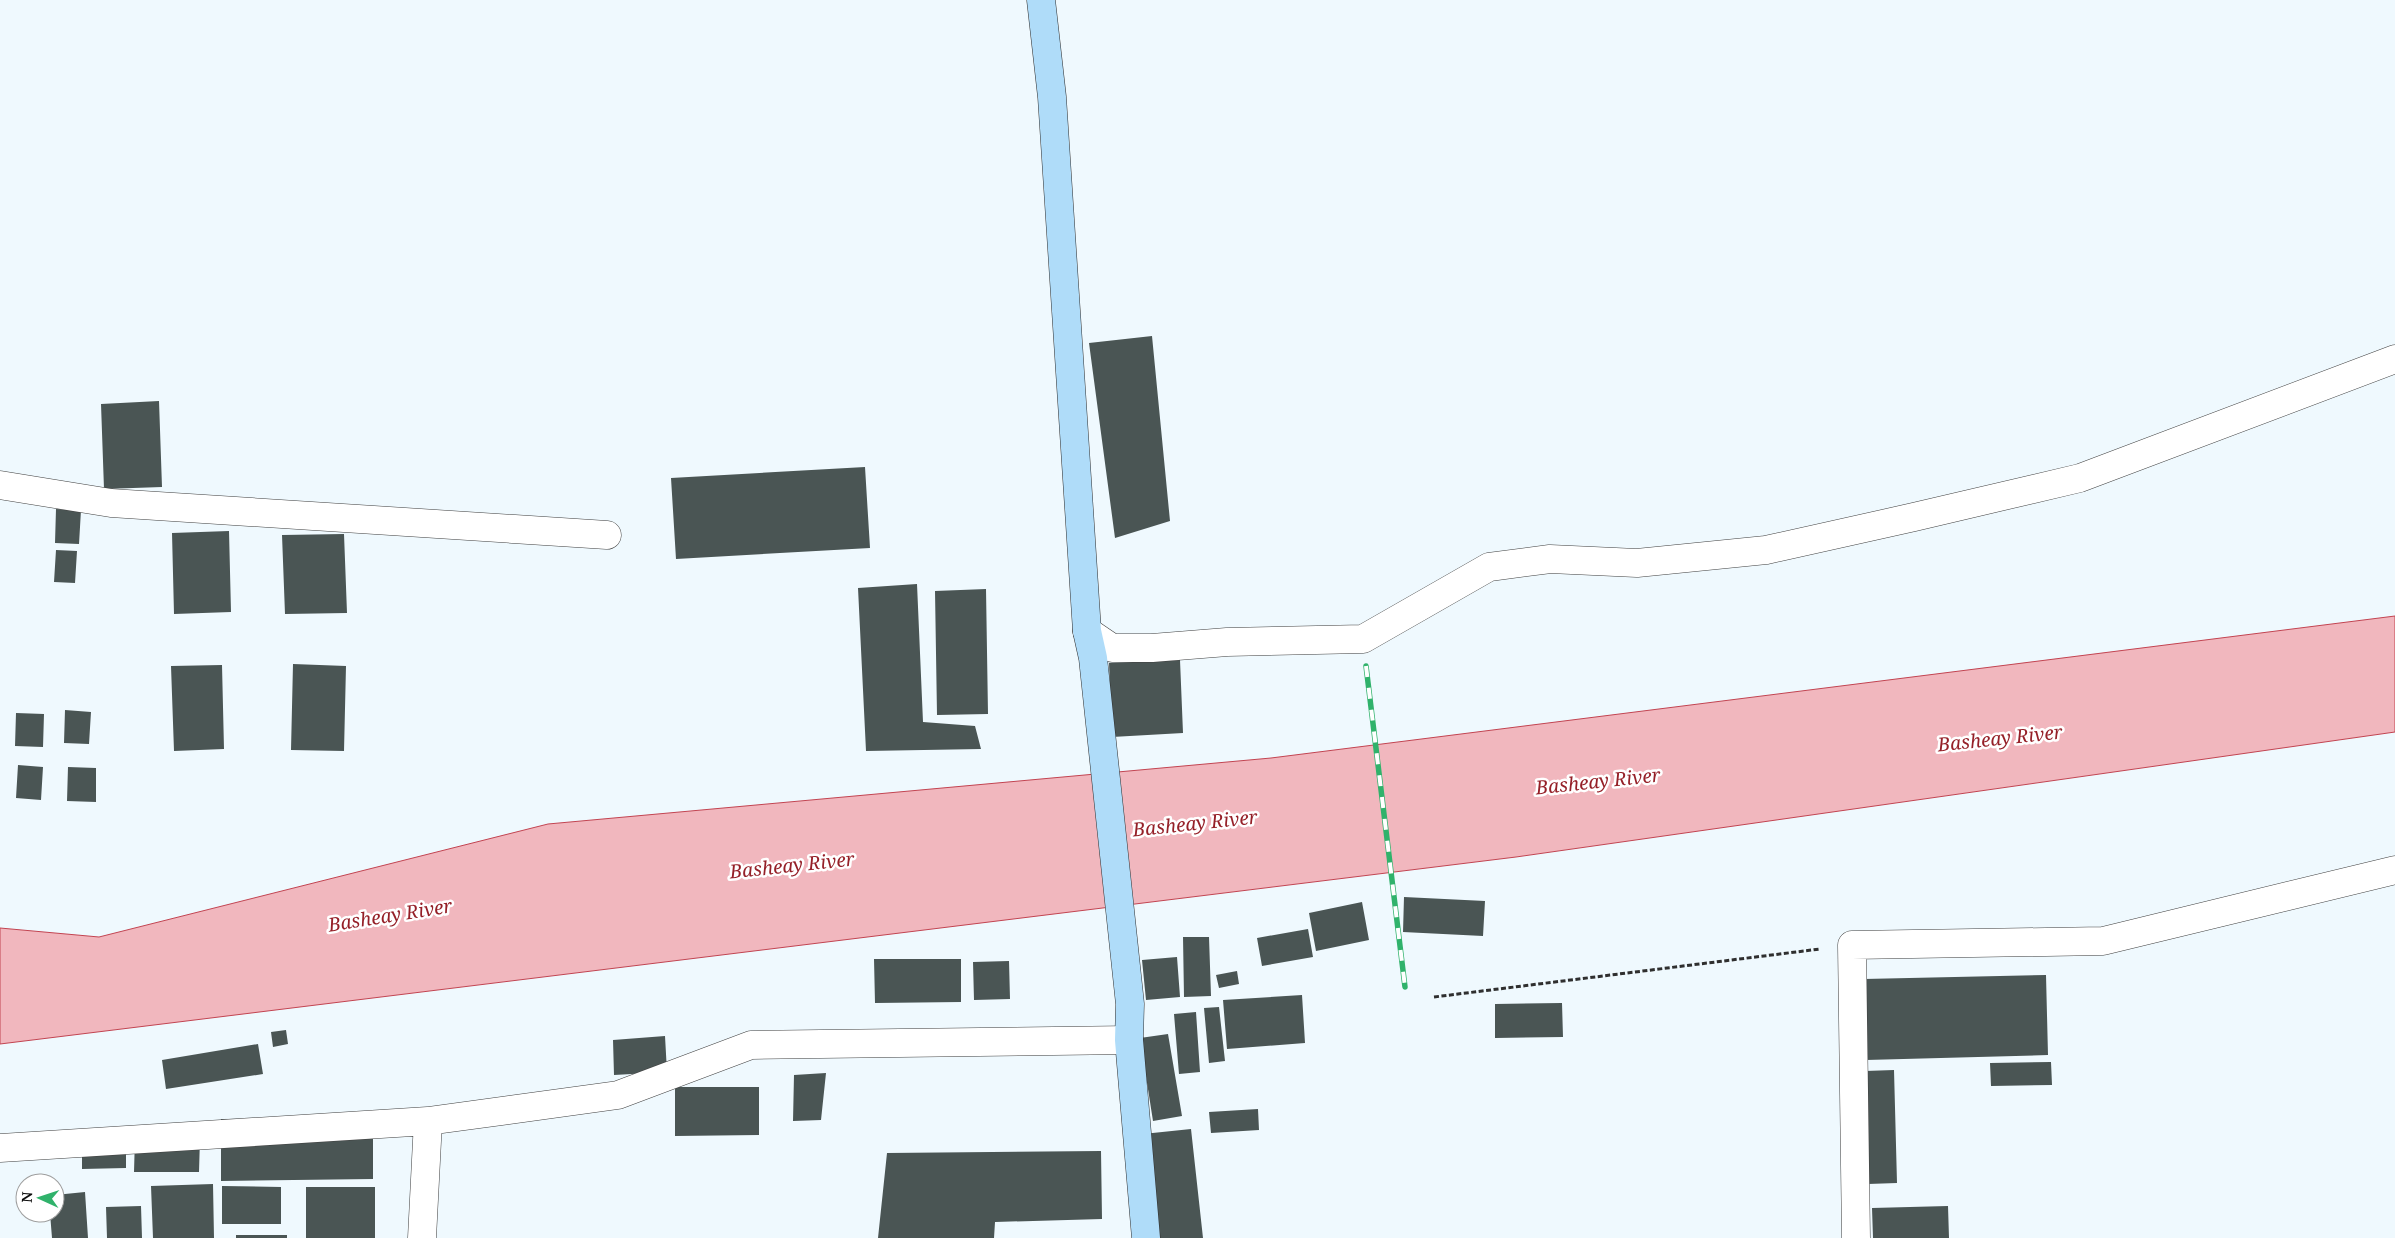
<svg xmlns="http://www.w3.org/2000/svg" width="2395" height="1238" viewBox="0 0 2395 1238" font-family="'Noto Serif',serif">
<style>
.water{fill:#f1b7be;stroke:#c24451}
.building{fill:#4a5554}
.lines{fill:none;stroke-linecap:round;stroke-linejoin:round}
.street-casing{stroke:#404040;stroke-width:29}
.secondary-casing{stroke:#2f2f2f;stroke-width:29}
.path{stroke:#2f2f2f;stroke-width:3;stroke-dasharray:5 2.5;stroke-linecap:butt}
.street{stroke:#fff;stroke-width:28}
.secondary{stroke:#afdcf9;stroke-width:28}
.rail-casing{stroke:#30b26b;stroke-width:5.5}
.rail{stroke:#fff;stroke-width:4;stroke-dasharray:11;stroke-linecap:butt}
.labels{text-anchor:middle;dominant-baseline:central;stroke-width:5;stroke-linejoin:round;paint-order:stroke}
.water-label{font-size:19px;font-style:italic;fill:#952028;stroke:#fff}
</style>
<rect width="100%" height="100%" fill="#eff9fe"/>
<path class="water" d="M2395 616V732L1516 857 0 1044V928L99 937 548 824 1271 758Z"/>
<path class="building" d="M1152 336 1170 521 1115 538 1089 343Z
M159 401 162 487 104 489 101 404Z
M865 467 870 548 676 559 671 478Z
M56 509 81 510 79 544 55 543Z
M229 531 231 612 174 614 172 533Z
M344 534 347 613 285 614 282 535Z
M56 550 77 551 75 583 54 582Z
M917 584 923 722 975 726 981 749 866 751 858 588Z
M986 589 988 714 937 715 935 591Z
M1180 660 1183 733 1112 737 1109 663Z
M293 664 346 666 344 751 291 750Z
M222 665 224 749 174 751 171 666Z
M65 710 91 712 89 744 64 743Z
M16 713 44 714 43 747 15 746Z
M18 765 43 767 41 800 16 798Z
M68 767 96 768V802L67 801Z
M1404 897 1485 901 1483 936 1403 932Z
M1362 902 1369 940 1316 951 1309 913Z
M1308 929 1313 957 1262 966 1257 938Z
M1183 937H1209L1211 996 1184 997Z
M1177 957 1180 997 1146 1000 1142 960Z
M874 959H961V1002L875 1003Z
M1009 961 1010 999 974 1000 973 962Z
M1237 971 1239 984 1219 988 1216 975Z
M2046 975 2048 1055 1866 1060 1864 979Z
M1302 995 1305 1043 1227 1049 1223 1000Z
M1562 1003 1563 1037 1495 1038V1004Z
M1219 1007 1225 1061 1209 1063 1204 1008Z
M1196 1012 1200 1072 1179 1074 1174 1014Z
M286 1030 288 1044 273 1047 271 1032Z
M1168 1034 1182 1116 1153 1121 1140 1038Z
M665 1036 667 1072 614 1075 613 1040Z
M258 1044 263 1074 166 1089 162 1060Z
M2051 1062 2052 1085 1991 1086 1990 1063Z
M1894 1070 1897 1183 1868 1184 1865 1071Z
M826 1073 821 1120 793 1121 794 1075Z
M675 1087H759V1135L675 1136Z
M1258 1109 1259 1130 1211 1133 1209 1112Z
M373 1118V1179L221 1181V1119Z
M1191 1129 1203 1238H1154L1143 1134Z
M126 1133V1168L82 1169V1134Z
M135 1137 200 1138 199 1172H134Z
M1101 1151 1102 1219 995 1222 994 1238H878L887 1153Z
M213 1184 214 1238H153L151 1186Z
M222 1186 281 1187V1224H222Z
M306 1187H375V1238H306Z
M85 1192 88 1238H52L50 1213H55V1195Z
M141 1206 142 1238H107L106 1207Z
M1948 1206 1949 1238H1873L1872 1208Z
M236 1235H287V1238H236Z"/>
<g class="lines">
<g class="street-casing">
<path id="street" d="M0 485 111 503 607 535
M1087 631 1112 648H1152L1227 642 1363 639 1489 567 1550 559 1637 563 1766 550 1914 517 2080 478 2395 359
M428 1121 618 1095 751 1045 1129 1040
M0 1148 428 1121 422 1238
M1856 1238 1852 945 2103 941 2395 870"/>
</g>
<g class="secondary-casing">
<path id="secondary" d="M1041 0 1052 97 1087 631 1093 658 1130 1004 1129 1040 1146 1238"/>
</g>
<path class="path" d="M1434 997 1820 949"/>
<use href="#street" class="street"/>
<use href="#secondary" class="secondary"/>
<g class="rail-casing">
<path id="rail" d="M1366 666 1405 987"/>
</g>
<use href="#rail" class="rail"/>
</g>
<g class="labels">
<g class="water-label">
<text transform="translate(2000 738) rotate(-6)">Basheay River</text>
<text transform="translate(1598 781) rotate(-6)">Basheay River</text>
<text transform="translate(1195 823) rotate(-6)">Basheay River</text>
<text transform="translate(792 865) rotate(-6)">Basheay River</text>
<text transform="translate(390 915) rotate(-9)">Basheay River</text>
</g>
</g>
<g transform="translate(40 1198) rotate(273)"><circle r="24" fill="#ffffff" stroke="#9e9e9e"/>
<path d="M0-4L9 19L0 12L-9 19Z" fill="#30b26b"/>
<text y="-8" font-size="14" font-weight="bold" text-anchor="middle" fill="#0d0d0d">N</text>
</g>
</svg>
